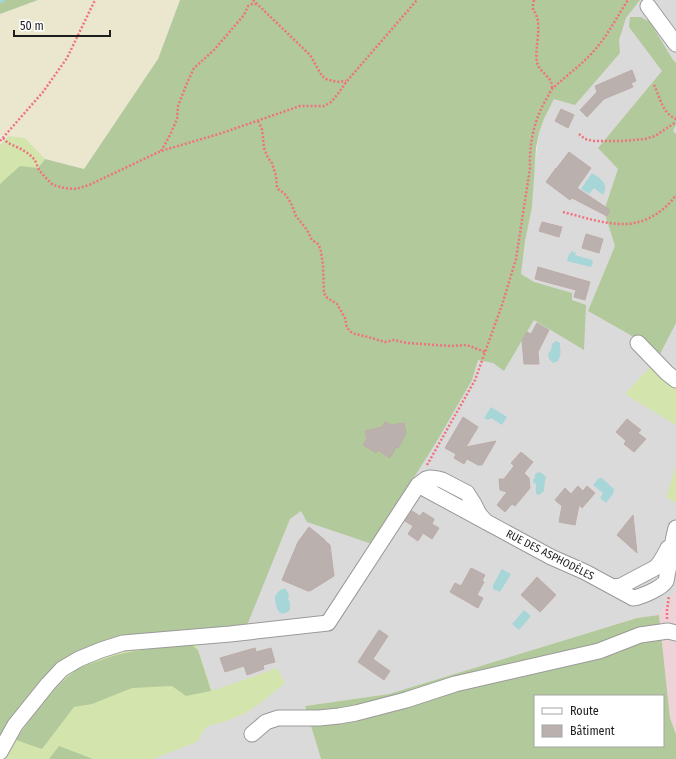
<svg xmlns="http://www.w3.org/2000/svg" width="676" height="759" viewBox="0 0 676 759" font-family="'Fira Sans Condensed',sans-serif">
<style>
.residential{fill:#dbdada}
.commercial{fill:#edd3d7}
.farmland{fill:#ebe7cf}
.grass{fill:#d3e4ac}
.forest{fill:#b2c99b;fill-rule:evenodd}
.water{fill:#a6d6d8}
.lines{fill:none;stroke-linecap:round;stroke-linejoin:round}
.stream{stroke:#a6d6d8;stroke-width:4}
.building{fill:#bab0ad;stroke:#bdaca7}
.minor-casing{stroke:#9a9a9a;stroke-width:17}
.path{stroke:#ef727e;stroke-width:2.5;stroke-dasharray:2 2;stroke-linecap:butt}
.minor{stroke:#fff;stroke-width:15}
.labels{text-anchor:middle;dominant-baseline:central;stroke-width:3.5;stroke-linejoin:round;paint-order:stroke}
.street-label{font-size:11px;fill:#1d1d1d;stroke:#fff}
</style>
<rect width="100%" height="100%" fill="#ede8e3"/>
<path class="residential" d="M640 0H676V589L659 615 637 618 389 694 305 706 321 759H0L35 688 246 628 290 519 301 510 532 207 533 179 539 133 544 119 554 99 626 17Z"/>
<path class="commercial" d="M676 589V734L670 718 659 615Z"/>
<path class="farmland" d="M38 0H180L158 59 84 169 45 159 25 138 1 135 0 136V14Z"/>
<path class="grass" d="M8 136 25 138 45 159 38 168 0 184V145Z
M651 366 676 386V425L625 394Z
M676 466V503L666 497Z
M160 645H198V650L212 691 277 668 285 683 263 701 244 714 223 722 208 726 203 731 197 742 153 759H1L10 743 64 675 84 661 129 648Z"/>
<path class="forest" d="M0 0H38L0 14Z
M180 0H640L626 18 619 40 620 53 575 105 554 99 544 119 539 133 536 148 532 207 525 241 521 274 534 282 572 293V300L586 305 584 350 534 320 504 371 493 363 478 360 472 380 437 441 372 544 307 522 301 511 290 519 246 628 92 647 0 743V184L20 166 38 168 45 159 84 169 158 59Z
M630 17H641L650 22 673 60 676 63V125L673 131 676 134V323L660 354 627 333 588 311 615 246 604 211 618 169 598 148 662 71 629 27Z
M659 615 670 718 676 734V759H321L305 706 389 694 637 618ZM535 696H663V746H535Z
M192 645 198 650 211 691 186 696 172 686 132 688 92 704 74 707 42 749 16 740C31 717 55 684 78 669 83 666 90 664 96 662 127 649 159 648 192 645Z
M59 746 93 759H49Z"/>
<path class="water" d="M592 173C601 179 609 183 603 195L594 188 589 194 581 189Z
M571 251 576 253 575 255 592 260 593 262 591 267 567 261 569 254H571Z
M556 341 560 343C560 351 562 353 558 361L553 363 549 359 548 354 551 350 552 344Z
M491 407 507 417 502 425 491 418 488 420 484 418Z
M539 472 543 474 546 477 545 480 544 491 539 495H537C535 491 536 488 536 484L533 482V480L535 477V474Z
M601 478 603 479 614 489 613 494 606 503 600 498 603 493 593 485 598 479Z
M502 569 511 574 500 592 493 589V585Z
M283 589H286L289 596 288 598 290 603V610C278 621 275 605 275 596 278 593 279 590 283 589Z
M524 610 531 616 519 630 512 624Z"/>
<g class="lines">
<path class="stream" d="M0 1 3 0"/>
</g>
<path class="building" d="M632 70 636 81 631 83 633 87 604 99 587 117 580 110 597 92 595 86Z
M561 109 574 115 568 128 555 121Z
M569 152 591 168 577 188 610 210 607 216 572 198 570 200 546 182 556 168V169Z
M542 222 562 227 559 237 539 231Z
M586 234 603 239 599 253 582 248Z
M538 267 590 282 585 300 574 297 576 290 535 279Z
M537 323 549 330 538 352 539 364H524L522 340 527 332 531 334Z
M463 417 478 427 466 447 496 441 482 465H478L467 459 464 464 454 458 456 454 445 448Z
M627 419 641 430 638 433 646 439 634 452 624 444 626 441 616 432Z
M385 422 391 425 404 423 406 434 398 448 396 447 390 458 378 450 376 453 363 445 367 438 365 431 382 427Z
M521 452 533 462 524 473 529 478 530 488 515 506 512 504 505 512 497 505 507 492 500 490 499 479H504L514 466 511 463Z
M578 486 583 491 587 486 595 493 582 508 579 505 575 525 559 522 562 506 555 500 565 488 571 494Z
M412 511 420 516 423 512 434 519 432 524 439 528 432 539 423 533 418 541 408 534 413 526 405 521Z
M633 515 637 553 617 535Z
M309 527 325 540H324L330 545 334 576 310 591H308L282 580 298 542Z
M471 568 485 575 482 581 484 582 477 595 483 598 478 608 450 592 455 583 461 586Z
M537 577 556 595 540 612 521 595Z
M379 630 388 636 373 659 390 671 384 680 358 662Z
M255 648 256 652 271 648 275 662 263 665 264 669 247 675 244 666 225 672 220 658Z"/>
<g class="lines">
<g class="minor-casing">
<path id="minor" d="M648 6 676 44
M638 343 667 373 676 380
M418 485 551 557 585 572 633 598C641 597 662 588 666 581 667 578 667 574 668 571 671 557 672 542 676 528
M614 587 621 586 655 568C661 563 664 556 668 548
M252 734 266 722 278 718H319L339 716 356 713 406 700 455 684 599 651 640 635 668 631 676 633
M0 752 15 725 48 684 62 669 79 659 101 650 123 643 230 634 328 623 418 485 426 479 430 478 438 479 442 480 467 493 474 504 479 514 486 522"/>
</g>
<path class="path" d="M253 0 310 55 322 76 326 79 337 82 346 81
M534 0 533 5V10C544 22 534 47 537 62 538 70 548 75 551 82 552 84 552 87 552 89
M654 85C660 97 662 113 676 119
M258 121 262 129 264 148 268 158 272 163 276 176 277 187 279 190 284 193 287 197 291 203 296 216 307 230 312 240 318 244 320 248 321 252 323 265 324 293 326 297 337 304 345 318 347 328 351 332 355 334 368 337 385 342 394 340 407 343 450 346 467 345 485 352
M579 134 585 139 594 141H622L645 139 655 136 676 122
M3 138 8 143 21 149 29 154 35 160 39 170 45 177 53 185 64 188 76 189 89 185 161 151 222 133 300 106H324L331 102 337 95 347 81 417 0
M0 141 43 92 67 58 95 0
M161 151 170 135 177 119 178 106 187 83 194 68 214 50 244 15 248 6 252 4H257
M563 212C583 217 606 225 627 224 646 223 665 211 676 195
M427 465 475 380 502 305 516 259 530 168C529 144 534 119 547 98 549 94 551 90 553 88 566 76 580 66 592 53 607 37 616 18 628 0
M667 619V610L669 596"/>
<use href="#minor" class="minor"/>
</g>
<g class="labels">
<g class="street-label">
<text transform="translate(550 555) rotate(27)">RUE DES ASPHODÈLES</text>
</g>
</g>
<rect x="534" y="695" width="130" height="52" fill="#ffffff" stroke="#a5a5a5"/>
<rect x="542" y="708" width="20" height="6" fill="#ffffff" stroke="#a5a5a5"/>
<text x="570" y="715" font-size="12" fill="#1d1d1d">Route</text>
<rect x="542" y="725" width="20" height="12" fill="#bab0ad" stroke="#a5a5a5"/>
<text x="570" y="735" font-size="12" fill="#1d1d1d">Bâtiment</text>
<path d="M14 30v6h96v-6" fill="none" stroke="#1d1d1d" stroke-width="2"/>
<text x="20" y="30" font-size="12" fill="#1d1d1d" stroke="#ffffff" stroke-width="3" paint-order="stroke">50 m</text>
</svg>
